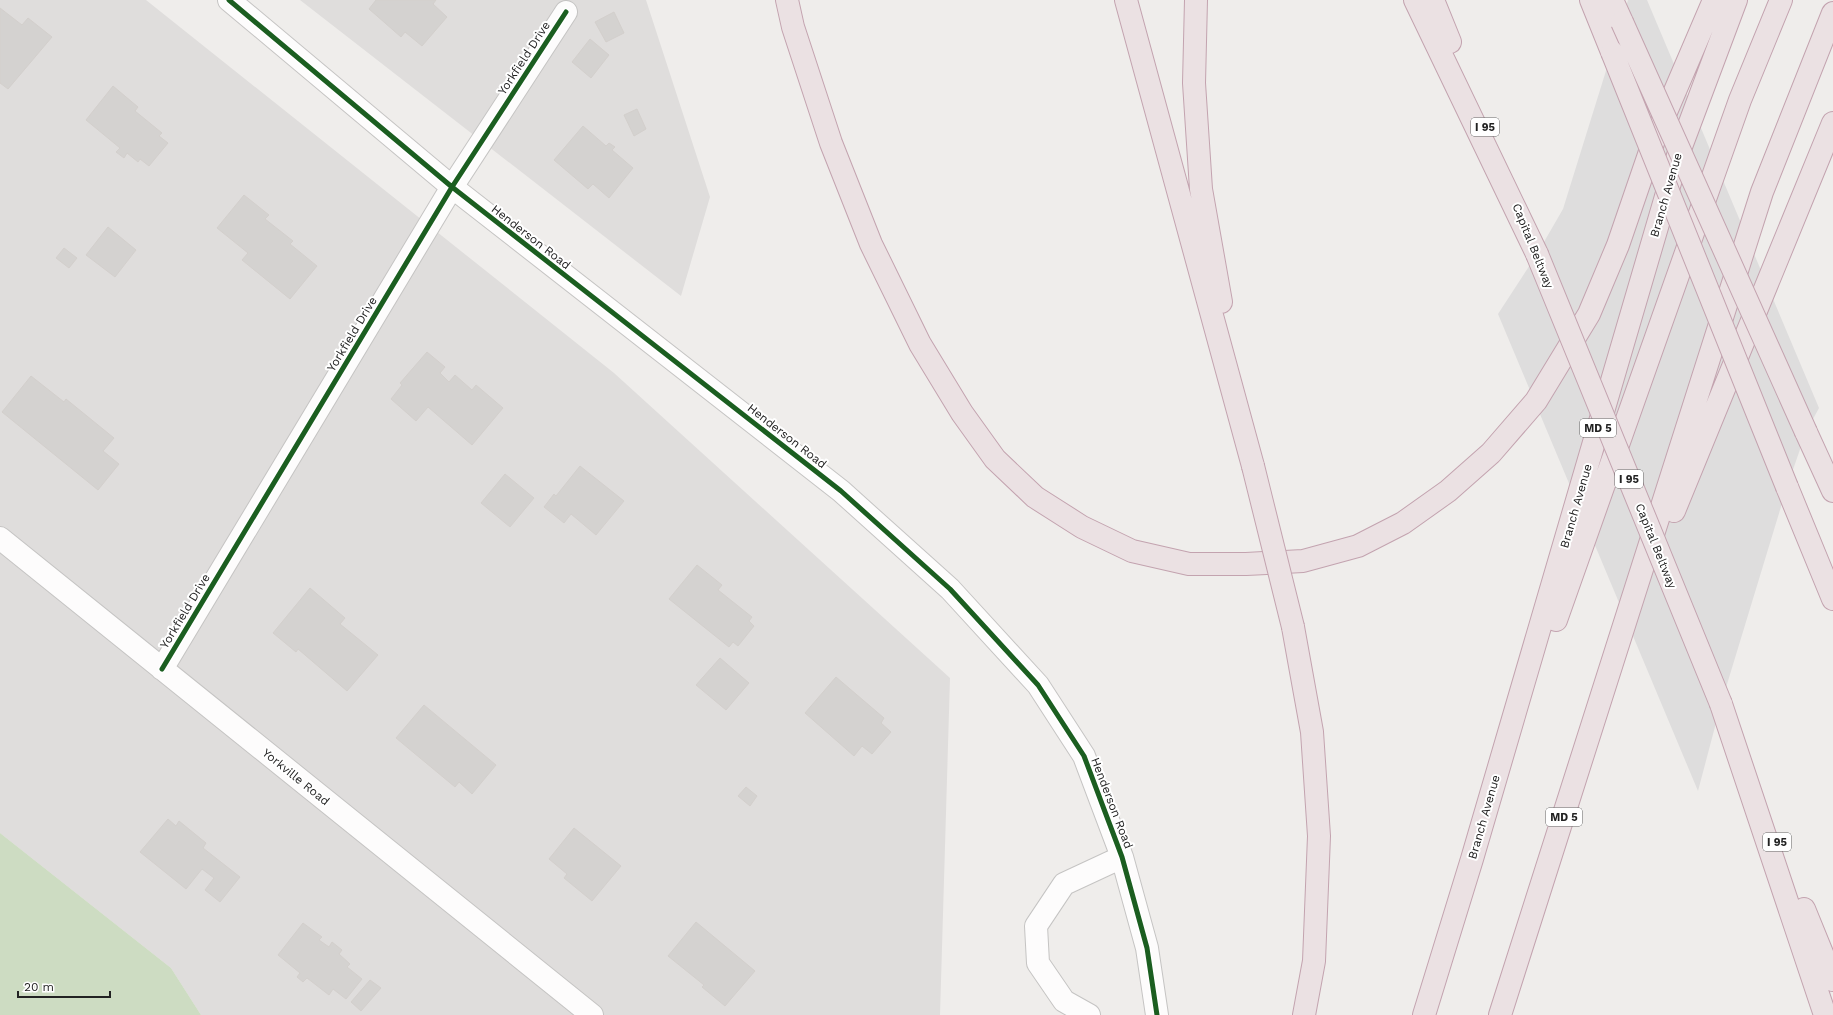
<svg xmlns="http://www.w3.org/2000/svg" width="1833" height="1015" viewBox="0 0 1833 1015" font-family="'Work Sans',sans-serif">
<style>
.residential{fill:#dfdddc}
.forest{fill:#cddcc2}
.pier{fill:#dedddd}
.building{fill:#d4d2d0;stroke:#d3cfcc}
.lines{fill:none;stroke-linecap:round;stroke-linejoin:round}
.minor-casing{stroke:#c5c4c3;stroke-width:24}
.highway-casing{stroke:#c3a3af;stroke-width:24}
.minor{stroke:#fdfcfc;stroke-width:22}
.highway{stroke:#ebe1e3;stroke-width:22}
.highway-bridge-casing{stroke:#c3a3af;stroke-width:24;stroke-linecap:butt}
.highway-bridge{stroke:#ebe1e3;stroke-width:22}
.cycleway-casing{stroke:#fff;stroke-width:8}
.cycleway{stroke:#1b5e20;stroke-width:5}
.labels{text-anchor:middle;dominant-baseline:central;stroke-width:4;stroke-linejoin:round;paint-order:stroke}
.shield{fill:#fff;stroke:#646464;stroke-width:1}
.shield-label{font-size:11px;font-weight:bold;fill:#222}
.street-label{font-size:12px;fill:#222;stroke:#fff}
</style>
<rect width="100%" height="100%" fill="#efedeb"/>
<path class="residential" d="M0 0H146L614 373 950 678 940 1015H201L171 968 0 833Z
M300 0H646L710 197 681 296Z"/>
<path class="forest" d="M0 833 171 968 201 1015H0Z"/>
<path class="pier" d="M1628 0H1647L1819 408 1806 432 1787 487 1721 704 1698 791 1498 314 1537 254 1563 209Z"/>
<path class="building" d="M376 0H436L433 4 447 17 422 46 405 32 401 37 369 9Z
M0 8 22 25 28 18 52 37 8 89 0 83Z
M614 12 624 33 606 42 595 22Z
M590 39 609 55 591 78 572 62Z
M113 86 138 107 135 111 162 133 159 136 168 143 149 166 140 159 138 162 127 153 124 158 116 152 120 148 86 120Z
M637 109 646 129 634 136 624 115Z
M583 126 606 146 609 143 615 147 612 150 633 168 609 198 593 184 588 189 554 160Z
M244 195 269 215 265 219 293 241 290 244 317 266 290 299 242 260 248 253 217 228Z
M108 227 136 250 115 277 86 255Z
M64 248 77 258 69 268 56 258Z
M427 352 445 367 440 373 449 382 455 375 472 390 476 385 503 408 472 445 428 407 416 421 391 399 402 385 400 383Z
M31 376 64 402 66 399 114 438 103 451 119 464 98 490 2 412Z
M580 466 624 501 596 535 571 514 564 523 544 507 554 494 556 496Z
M505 474 534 498 510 527 481 503Z
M697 565 722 585 718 590 752 617 749 621 754 626 738 646 733 642 729 647 669 599Z
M310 588 345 618 340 624 378 655 347 691 298 649 296 652 273 633Z
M720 658 749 683 726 710 696 685Z
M836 677 884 718 881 723 891 732 872 754 862 746 854 756 805 713Z
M424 705 496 765 472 794 459 782 455 787 396 738Z
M746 787 757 796 750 806 738 796Z
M168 819 176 826 179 821 206 843 203 848 240 877 220 902 205 890 214 878 202 869 186 889 140 852Z
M574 828 621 866 592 901 564 878 567 874 549 859Z
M696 922 755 971 725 1006 702 987 704 985 668 956Z
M303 923 322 937 319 940 329 947 332 942 342 950 339 954 350 964 347 967 362 979 346 999 333 989 329 995 307 978 303 982 297 977 300 973 278 955Z
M370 980 381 988 361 1011 351 1002Z"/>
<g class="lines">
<g class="minor-casing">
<path id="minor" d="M229 0 452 187 841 491 950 589 1038 685 1084 756 1122 857 1147 948 1157 1015
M0 538 592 1015
M162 669 452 187 566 12
M1089 1015 1064 1001 1038 963 1036 926 1064 884 1122 857"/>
</g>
<g class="highway-casing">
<path id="highway" d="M787 0 793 27 831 143 871 244 920 344 962 413 995 459 1035 497 1082 527 1132 551 1189 564H1246L1303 561 1358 546 1403 523 1448 491 1491 453 1536 401 1589 314 1618 245 1654 140 1714 0
M1126 0 1253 466
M1196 0 1194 83 1201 189 1221 302
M1415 0 1537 254
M1433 0 1450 42
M1591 0 1612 52
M1612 0 1622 22
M1806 432 1833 491
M1787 487 1833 599
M1674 511 1833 123
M1556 620 1740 100 1781 0
M1293 627 1312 732 1319 836 1314 961 1304 1015
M1721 704 1825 1015
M1804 909 1833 980
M1424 1015 1472 859 1679 152 1736 0
M1500 1015 1762 192 1833 13"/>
</g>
<use href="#minor" class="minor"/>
<use href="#highway" class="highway"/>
<g class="highway-bridge-casing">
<path id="highway-bridge" d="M1622 22 1806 432
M1612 52 1787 487
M1537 254 1721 704
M1253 466 1293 627"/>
</g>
<use href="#highway-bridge" class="highway-bridge"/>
<g class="cycleway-casing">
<path id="cycleway" d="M229 0 452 187 841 491 950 589 1038 685 1084 756 1122 857 1147 948 1157 1015
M162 669 452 187 566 12"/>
</g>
<use href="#cycleway" class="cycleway"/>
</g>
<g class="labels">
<g class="shield">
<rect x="1471" y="118" width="28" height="18" rx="3"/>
<rect x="1580" y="419" width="36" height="18" rx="3"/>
<rect x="1615" y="470" width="28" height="18" rx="3"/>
<rect x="1546" y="808" width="36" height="18" rx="3"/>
<rect x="1763" y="833" width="28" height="18" rx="3"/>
</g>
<g class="shield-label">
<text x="1485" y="127">I 95</text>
<text x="1598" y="428">MD 5</text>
<text x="1629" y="479">I 95</text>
<text x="1564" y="817">MD 5</text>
<text x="1777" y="842">I 95</text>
</g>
<g class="street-label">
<text transform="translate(524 58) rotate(-57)">Yorkfield Drive</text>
<text transform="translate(1666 195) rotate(-74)">Branch Avenue</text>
<text transform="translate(531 237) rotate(38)">Henderson Road</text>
<text transform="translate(1533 246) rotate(68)">Capital Beltway</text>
<text transform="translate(352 334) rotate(-59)">Yorkfield Drive</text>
<text transform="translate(787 436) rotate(38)">Henderson Road</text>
<text transform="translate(1576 506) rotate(-74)">Branch Avenue</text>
<text transform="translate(1656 546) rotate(68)">Capital Beltway</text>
<text transform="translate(185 611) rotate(-59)">Yorkfield Drive</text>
<text transform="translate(296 777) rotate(39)">Yorkville Road</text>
<text transform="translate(1112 803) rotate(69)">Henderson Road</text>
<text transform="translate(1484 817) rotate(-74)">Branch Avenue</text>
</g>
</g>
<path d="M18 991v6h92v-6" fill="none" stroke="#222222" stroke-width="2"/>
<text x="24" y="991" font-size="12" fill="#222222" stroke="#ffffff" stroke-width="3" paint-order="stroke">20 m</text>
</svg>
